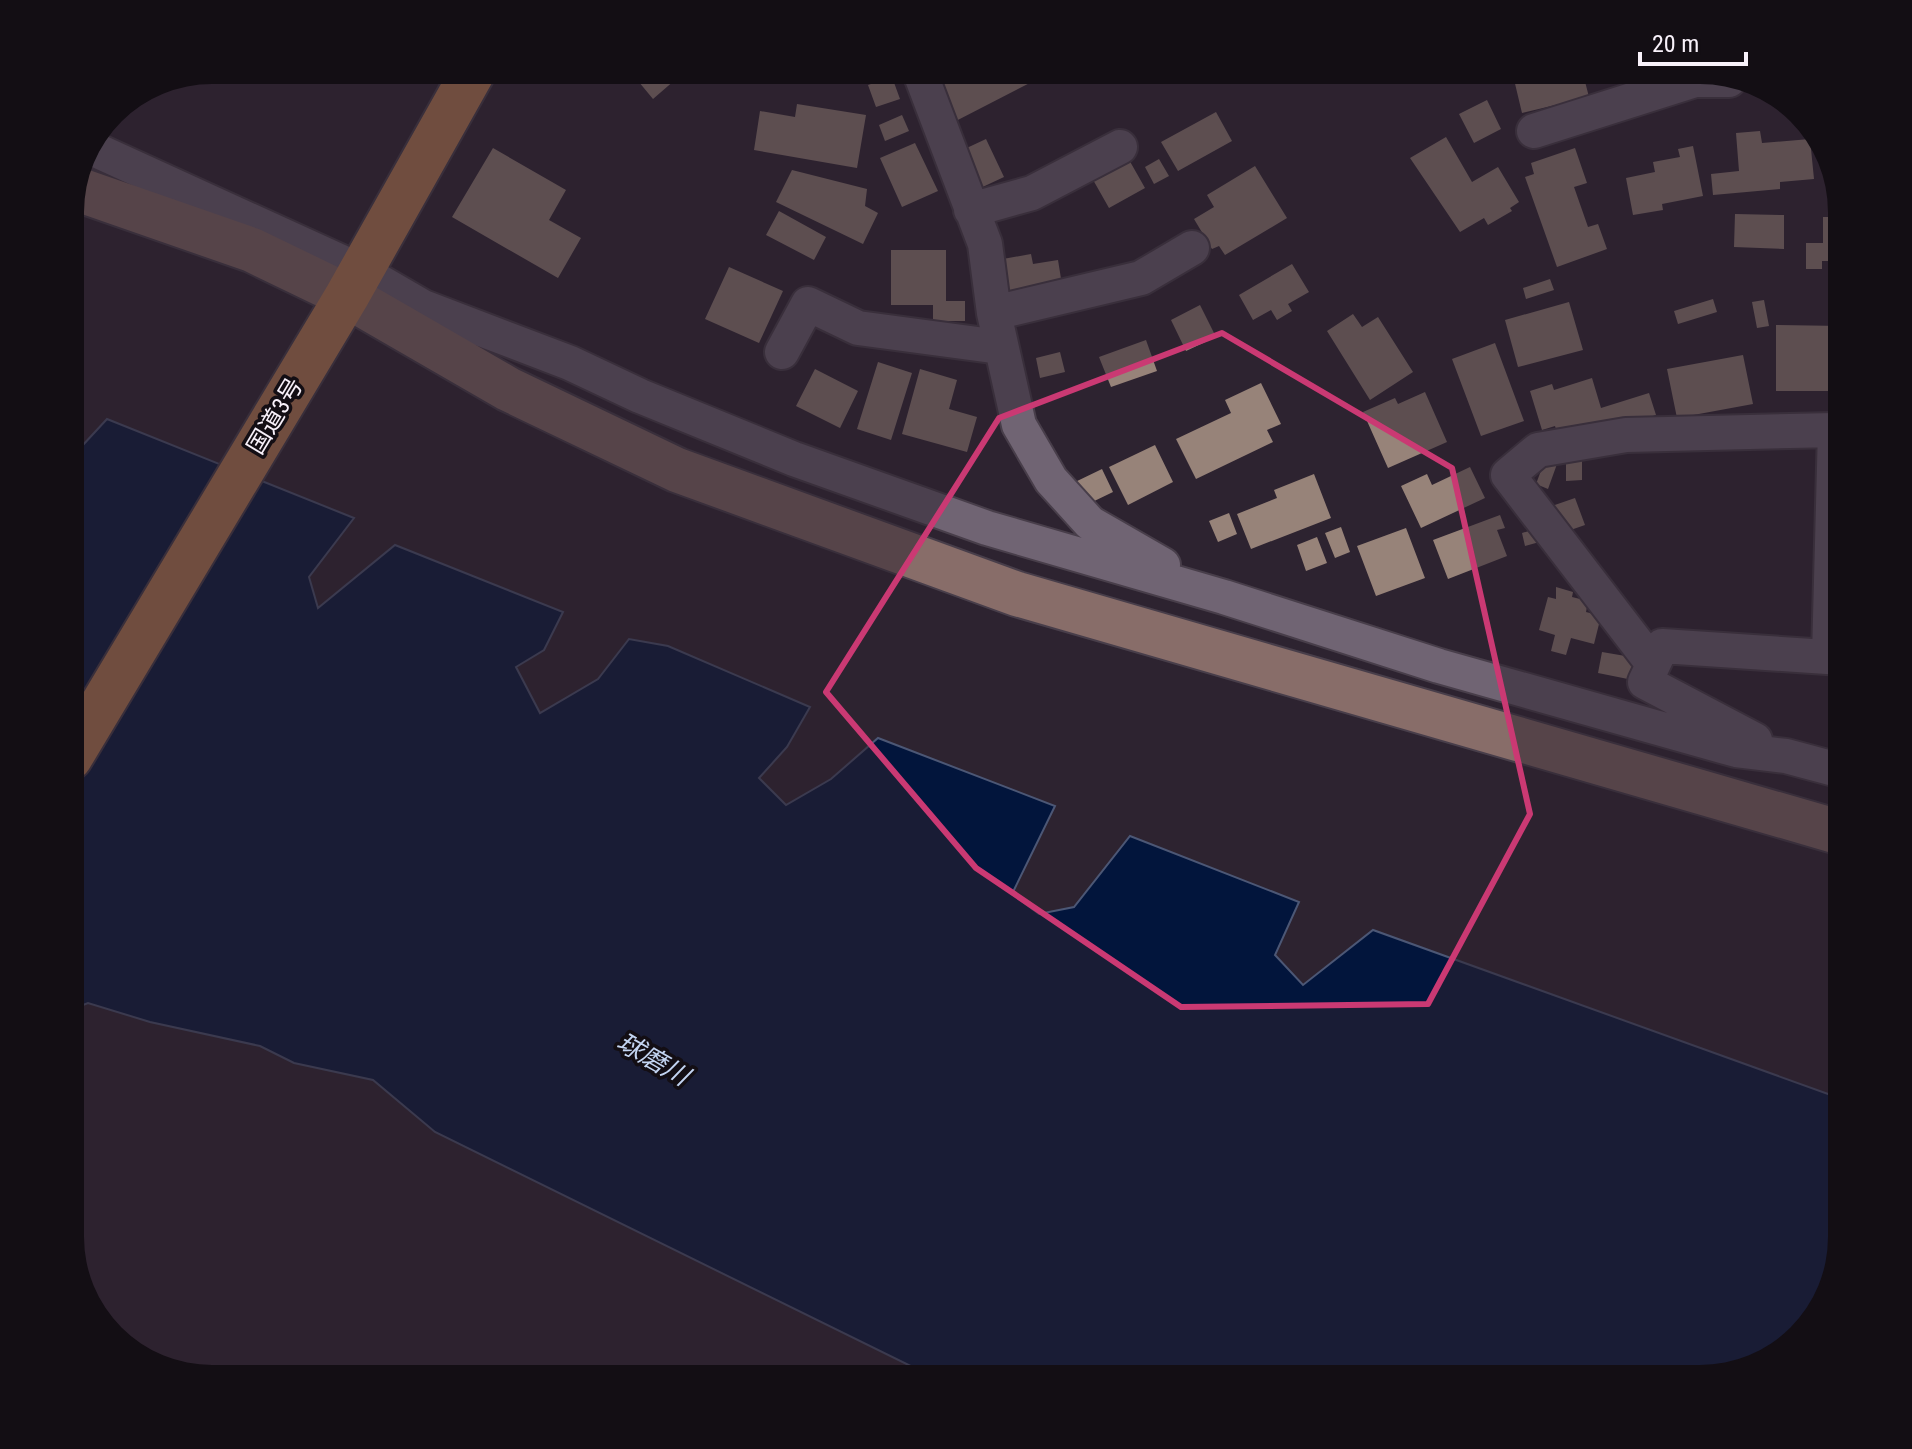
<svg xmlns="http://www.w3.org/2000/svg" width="1912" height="1449" viewBox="0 0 1912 1449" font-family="'Roboto Condensed','Noto Sans JP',sans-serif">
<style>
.water{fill:#02153c;stroke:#4c5775;stroke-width:2}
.building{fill:#978379}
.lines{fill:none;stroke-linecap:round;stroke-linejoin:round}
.street-casing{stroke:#483e4a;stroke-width:38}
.secondary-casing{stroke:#483e4a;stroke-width:48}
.highway-casing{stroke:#483e4a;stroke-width:48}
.street{stroke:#706473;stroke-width:34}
.secondary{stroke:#886d69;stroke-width:44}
.highway{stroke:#c18253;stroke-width:44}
.marked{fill:none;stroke:#ca3973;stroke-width:6;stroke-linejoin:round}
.labels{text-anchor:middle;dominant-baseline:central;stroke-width:7;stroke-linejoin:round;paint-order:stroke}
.street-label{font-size:24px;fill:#f8f1fa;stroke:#130e14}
.water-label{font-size:26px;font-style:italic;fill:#c3d4f1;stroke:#130e14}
</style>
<rect width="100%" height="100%" fill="#2d2330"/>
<path class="water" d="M107 419 354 518 309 577 318 608 395 545 563 612 544 650 516 667 540 713 598 679 629 639 668 646 810 707 787 747 759 778 786 805 831 779 878 738 1055 806 1012 894 1039 914 1074 907 1130 836 1299 902 1275 955 1303 985 1373 930 1842 1099V1237L1812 1324 1762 1365 1700 1379H937L435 1132 373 1080 294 1063 260 1046 150 1022 88 1003 70 1010V965L81 962 70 955V459Z"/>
<path class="building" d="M629 70H680L683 73 653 99Z
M953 70H1055L952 123 931 82Z
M1582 70 1589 97 1522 113 1512 71Z
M892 77 900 99 876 107 868 85Z
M1487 100 1501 129 1474 143 1459 114Z
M797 104 866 115 857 168 754 150 760 111 795 117Z
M1216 112 1232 141 1178 171 1161 142Z
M902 115 909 131 885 141 879 125Z
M1760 131 1762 143 1810 139 1814 179 1780 182V189L1713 195 1711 174 1739 171 1736 133Z
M1446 137 1472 182 1498 167 1519 202 1510 208 1512 211 1488 225 1484 218 1460 232 1410 158Z
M986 139 1004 177 974 191 956 153Z
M915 143 938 191 902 207 880 158Z
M1823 144 1828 150 1834 179 1824 180Z
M1693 146 1703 196 1662 204 1663 210 1633 215 1626 178 1655 172 1653 162 1680 157 1678 149Z
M493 148 566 190 549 220 581 238 558 278 452 217Z
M1575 148 1587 183 1574 187 1588 227 1598 224 1607 249 1557 267 1525 177 1534 174 1531 163Z
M1128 158 1145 188 1109 208 1092 178Z
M1159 159 1169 176 1154 184 1145 167Z
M1255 166 1287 218 1225 255 1219 246 1212 249 1194 219 1214 207 1207 195Z
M792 170 867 189 865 206 878 213 863 244 776 202Z
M779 211 826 237 814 260 766 235Z
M1735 214 1784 215V249L1734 247Z
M1823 217H1842V261H1822V269H1806V243H1823Z
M891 250H946V301H965V321H933V305H891Z
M1031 254 1033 264 1058 260 1063 291 1010 299 1003 259Z
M1292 264 1309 292 1288 304 1292 311 1277 320 1271 310 1253 320 1239 295Z
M729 267 783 291 759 343 705 319Z
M1550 279 1554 290 1526 299 1523 288Z
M1713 299 1717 312 1678 324 1674 311Z
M1764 300 1769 326 1757 328 1752 302Z
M1569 302 1583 350 1518 367 1505 320Z
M1200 305 1216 337 1186 351 1171 320Z
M1353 314 1362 327 1378 317 1413 372 1370 400 1327 331Z
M1776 325 1842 326V391H1776Z
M1146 340 1157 371 1111 387 1099 357Z
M1495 343 1524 421 1481 436 1452 359Z
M1060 352 1065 372 1040 378 1036 358Z
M1743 355 1753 404 1677 418 1667 369Z
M878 362 912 373 891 440 857 429Z
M815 369 858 391 840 428 796 406Z
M920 369 957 380 949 409 977 417 967 452 902 434Z
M1592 378 1601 408 1649 393 1656 415 1612 428 1610 420 1558 436 1555 426 1542 430 1530 391 1552 384 1554 390Z
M1261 383 1281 424 1267 430 1273 442 1196 479 1176 439 1231 413 1225 400Z
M1425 392 1447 442 1388 468 1363 412 1395 398 1398 404Z
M1155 445 1173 482 1128 505 1109 467Z
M1566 453H1582V480L1566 481Z
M1545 460 1557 464 1548 489 1536 484Z
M1470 467 1485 498 1421 528 1401 486 1427 474 1432 485Z
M1102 469 1113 492 1084 506 1073 483Z
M1314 474 1331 518 1251 549 1237 514 1277 498 1274 490Z
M1575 498 1585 525 1559 534 1549 507Z
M1229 513 1237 534 1218 542 1209 521Z
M1500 515 1505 528 1497 530 1507 556 1448 579 1433 540Z
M1341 527 1350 552 1335 558 1325 533Z
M1406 528 1425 578 1376 596 1357 546Z
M1539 528 1543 541 1525 546 1522 533Z
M1317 537 1327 563 1306 571 1297 545Z
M1556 587 1573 592 1572 597 1588 601 1586 612 1601 616 1594 644 1571 638 1566 655 1551 651 1555 635 1539 630 1548 597 1556 599Z
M1602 652 1637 658 1633 680 1598 673Z"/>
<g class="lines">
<g class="street-casing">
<path id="street" d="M919 70 985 244 994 313 1019 425 1051 480 1090 523 1163 565
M1534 131 1695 80H1729
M87 146 361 271 423 307 570 363 640 396 794 459 987 528 1224 597 1439 666 1736 750 1786 756 1842 771
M971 210 1032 193 1120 147
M994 313 1141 278 1192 248
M782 352 808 304 858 328 1000 347
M1829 657 1835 430 1842 431
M1653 664 1508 475 1538 450 1626 435 1835 430
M1755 740 1645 682 1662 646 1842 658"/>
</g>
<g class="secondary-casing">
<path id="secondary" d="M74 188 252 250 347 296 508 389 677 470 1017 594 1842 833"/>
</g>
<g class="highway-casing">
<path id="highway" d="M70 758 347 296 474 70"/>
</g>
<use href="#street" class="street"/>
<use href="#secondary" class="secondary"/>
<use href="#highway" class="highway"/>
</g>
<path d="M0 0H1912V1449H0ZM1222 333 1452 468 1530 814 1428 1004 1181 1007 976 868 826 692 999 418Z" fill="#2d2330" fill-opacity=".55" fill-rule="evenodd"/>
<path class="marked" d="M1222 333 1452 468 1530 814 1428 1004 1181 1007 976 868 826 692 999 418Z"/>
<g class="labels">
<g class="street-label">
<text transform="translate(275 416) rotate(-59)">国道3号</text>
</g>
<g class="water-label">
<text transform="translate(653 1059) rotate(30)">球磨川</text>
</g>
</g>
<path d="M0 0H1912V1449H0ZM212 84H1700A128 128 0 0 1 1828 212V1237A128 128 0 0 1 1700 1365H212A128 128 0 0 1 84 1237V212A128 128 0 0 1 212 84Z" fill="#130e14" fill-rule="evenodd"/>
<path d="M1640 52v12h106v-12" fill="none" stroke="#f8f1fa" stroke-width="4"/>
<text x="1652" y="52" font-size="24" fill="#f8f1fa" stroke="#130e14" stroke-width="6" paint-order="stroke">20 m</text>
</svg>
